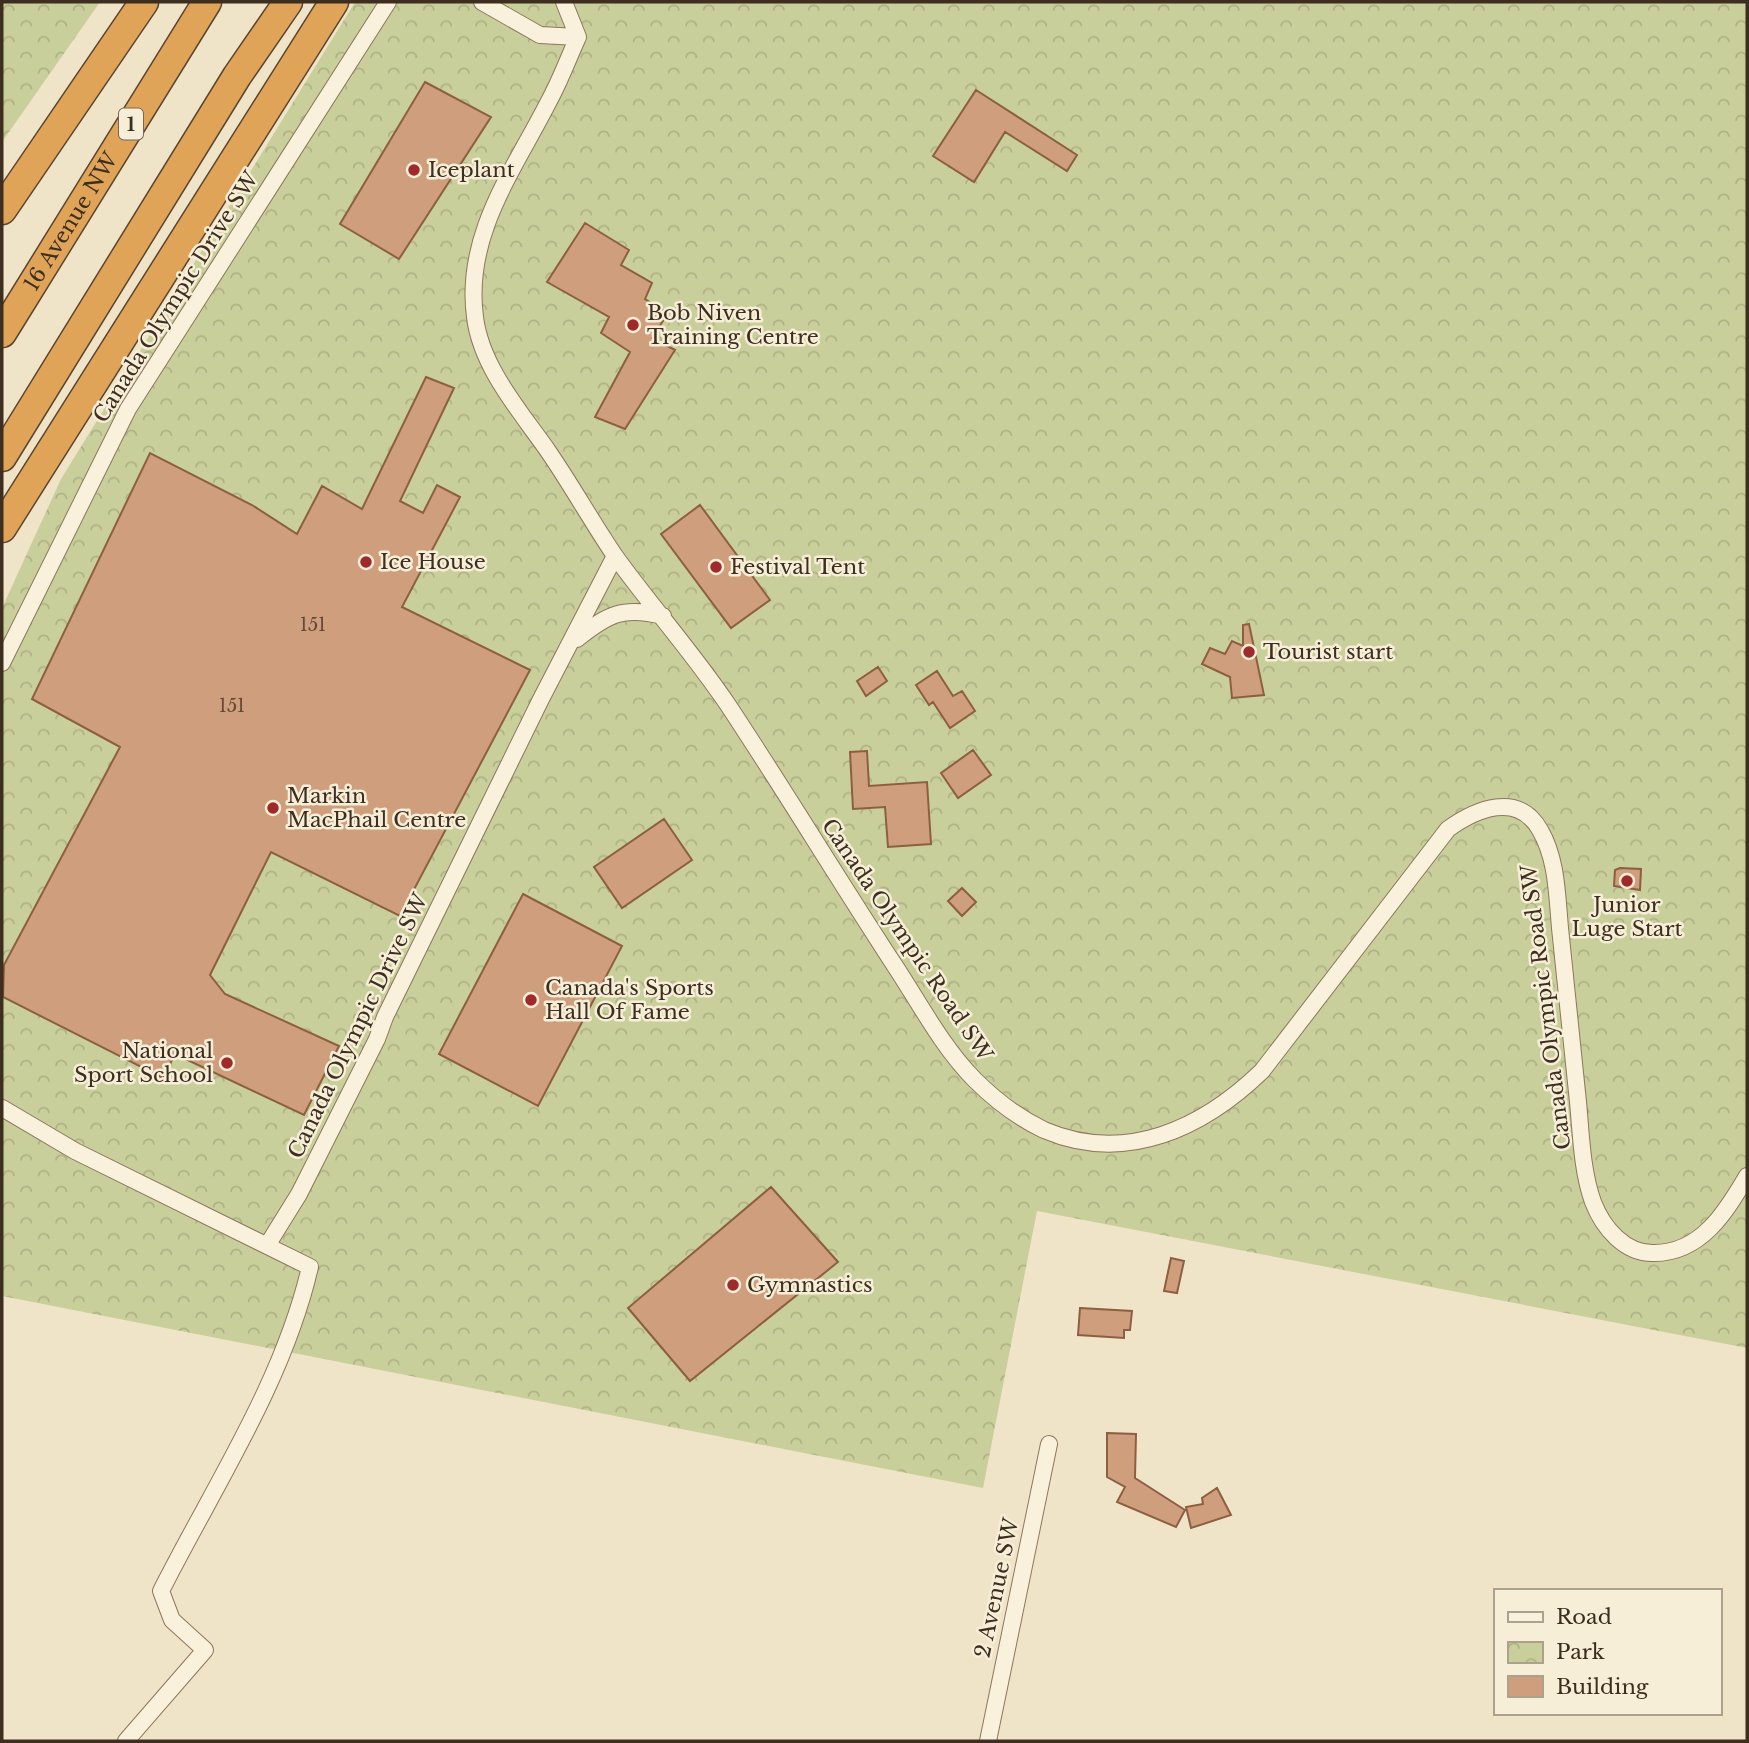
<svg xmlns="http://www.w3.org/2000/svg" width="1749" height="1743" viewBox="0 0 1749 1743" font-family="'Libre Baskerville',serif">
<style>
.park{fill:url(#park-crowns)}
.building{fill:#cf9f7d;stroke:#8d5f41;stroke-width:2}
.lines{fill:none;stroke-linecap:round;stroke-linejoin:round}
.minor-casing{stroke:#8d765c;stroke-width:18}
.motorway-casing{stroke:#5b4430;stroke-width:31}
.minor{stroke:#faf1dc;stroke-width:16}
.motorway{stroke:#e0a458;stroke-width:28}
.poi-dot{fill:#9e2a2b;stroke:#f7eed8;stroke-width:2.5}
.labels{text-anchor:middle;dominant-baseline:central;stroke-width:5;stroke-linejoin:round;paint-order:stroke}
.number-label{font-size:18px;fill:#624a37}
.shield{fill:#f7eed8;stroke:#756857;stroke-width:2}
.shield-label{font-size:19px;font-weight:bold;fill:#3d2e20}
.poi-label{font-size:21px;fill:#3d2e20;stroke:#f7eed8;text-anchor:start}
.street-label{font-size:21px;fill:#3d2e20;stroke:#f7eed8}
</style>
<defs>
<pattern id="park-crowns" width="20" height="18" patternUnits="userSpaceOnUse" patternTransform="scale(1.75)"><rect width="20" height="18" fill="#c9cf9b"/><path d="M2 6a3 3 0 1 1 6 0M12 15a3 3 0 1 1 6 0" fill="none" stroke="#aeb285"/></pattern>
</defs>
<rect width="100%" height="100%" fill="#f0e4c8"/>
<path class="park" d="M2 2H100L2 142Z
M355 2H1747V1348L1037 1211 983 1488 2 1296V608L61 479Z"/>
<path class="building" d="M425 82 491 117 399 259 340 224Z
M976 90 1077 155 1067 171 1005 132 974 182 933 156Z
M585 223 629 250 621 265 652 283 645 299 668 313 652 338 675 350 625 429 595 417 630 352 601 333 609 317 547 282Z
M426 377 454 388 400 501 423 513 437 485 460 497 402 607 530 670 400 916 271 852 210 975 225 994 339 1046 304 1115 175 1054 163 1078 3 997 4 965 120 747 32 699 150 453 252 505 297 534 322 486 362 509Z
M700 505 770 600 731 628 661 534Z
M1249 624 1264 695 1232 698 1230 677 1202 664 1210 648 1225 654 1232 641 1243 646V625Z
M878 667 887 681 866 696 857 681Z
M937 671 953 696 962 691 975 711 950 728 933 702 929 705 916 685Z
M973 750 991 775 958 798 941 773Z
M867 751 869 786 927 782 931 844 888 847 885 807 853 809 850 752Z
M664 819 692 860 622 908 594 867Z
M1620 868 1641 869 1640 890 1614 886 1615 870Z
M962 888 976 902 962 916 948 901Z
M523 894 622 946 538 1106 439 1054Z
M771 1187 838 1262 690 1381 628 1308Z
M1171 1258 1184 1261 1177 1293 1164 1291Z
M1080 1308 1132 1311 1130 1330H1124V1338L1078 1335Z
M1107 1433 1136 1434 1135 1478 1185 1510 1176 1527 1117 1502 1125 1487 1107 1477Z
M1217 1488 1231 1515 1191 1528 1186 1507 1203 1504 1202 1498Z"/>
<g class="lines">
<g class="minor-casing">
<path id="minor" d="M482 2 540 35 578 37
M564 2 578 37
M578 37C568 59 560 81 549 101 514 170 464 235 475 317 481 367 520 411 548 451 572 486 592 522 615 556 651 606 693 653 728 705 785 791 838 879 895 966 920 1004 943 1048 975 1080 995 1100 1019 1118 1044 1130 1126 1165 1203 1128 1262 1071L1448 829C1476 809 1518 791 1540 830 1557 859 1557 895 1560 928 1566 986 1572 1044 1578 1102 1581 1134 1582 1172 1593 1202 1603 1228 1625 1254 1654 1253 1701 1253 1726 1212 1747 1176
M577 639C608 614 623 606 663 616
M2 663 128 409 388 2
M2 1108 75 1151 310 1267C283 1383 214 1486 161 1591L172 1620 205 1650 126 1741
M268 1244 299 1194 377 1039 385 1017 541 699 615 556
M988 1741 1049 1444"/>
</g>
<g class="motorway-casing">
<g id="motorway">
<path d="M2 210 144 2"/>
<path id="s1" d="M2 333 207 2"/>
<path d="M2 457 237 76 288 2"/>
<path d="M2 528 334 2"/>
</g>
</g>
<use href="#minor" class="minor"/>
<use href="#motorway" class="motorway"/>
</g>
<g class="poi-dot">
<circle cx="414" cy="170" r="7"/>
<circle cx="633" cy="325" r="7"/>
<circle cx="366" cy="562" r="7"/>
<circle cx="716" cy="567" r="7"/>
<circle cx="1249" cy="652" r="7"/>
<circle cx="273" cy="808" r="7"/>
<circle cx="1627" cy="881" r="7"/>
<circle cx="531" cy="1000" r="7"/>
<circle cx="227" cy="1063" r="7"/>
<circle cx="733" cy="1285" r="7"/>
</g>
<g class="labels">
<g class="number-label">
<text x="313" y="625">151</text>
<text x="232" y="706">151</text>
</g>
<rect class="shield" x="119" y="108.5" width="24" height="31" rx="5"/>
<g class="shield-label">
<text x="131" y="124">1</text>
</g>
<g class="poi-label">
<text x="428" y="170">Iceplant</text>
<text x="647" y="313">Bob Niven<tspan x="647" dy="24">Training Centre</tspan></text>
<text x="380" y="562">Ice House</text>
<text x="730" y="567">Festival Tent</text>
<text x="1263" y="652">Tourist start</text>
<text x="287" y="796">Markin<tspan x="287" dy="24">MacPhail Centre</tspan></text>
<text x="1627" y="905" text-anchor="middle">Junior<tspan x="1627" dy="24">Luge Start</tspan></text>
<text x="545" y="988">Canada's Sports<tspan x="545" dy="24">Hall Of Fame</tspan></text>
<text x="213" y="1051" text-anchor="end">National<tspan x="213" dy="24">Sport School</tspan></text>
<text x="747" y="1285">Gymnastics</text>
</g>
<g class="street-label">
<text stroke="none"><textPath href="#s1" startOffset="131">16 Avenue NW</textPath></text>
<text transform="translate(176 297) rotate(-58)">Canada Olympic Drive SW</text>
<text transform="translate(907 940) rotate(56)">Canada Olympic Road SW</text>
<text transform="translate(1546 1007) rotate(-97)">Canada Olympic Road SW</text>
<text transform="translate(358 1026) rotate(-64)">Canada Olympic Drive SW</text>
<text transform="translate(997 1588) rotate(-78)">2 Avenue SW</text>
</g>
</g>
<rect width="1749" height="1743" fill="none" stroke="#3d2e20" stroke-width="7"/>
<rect x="1494" y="1589" width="228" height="126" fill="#f7eed8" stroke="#ada18e" stroke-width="2"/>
<rect x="1508" y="1612" width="35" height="10" fill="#faf1dc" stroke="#ada18e" stroke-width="2"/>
<text x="1556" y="1624" font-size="21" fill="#3d2e20">Road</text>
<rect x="1508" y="1642" width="35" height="21" fill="url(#park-crowns)" stroke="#ada18e" stroke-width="2"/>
<text x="1556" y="1659" font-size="21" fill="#3d2e20">Park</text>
<rect x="1508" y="1676" width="35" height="21" fill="#cf9f7d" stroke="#ada18e" stroke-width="2"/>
<text x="1556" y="1694" font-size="21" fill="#3d2e20">Building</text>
</svg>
